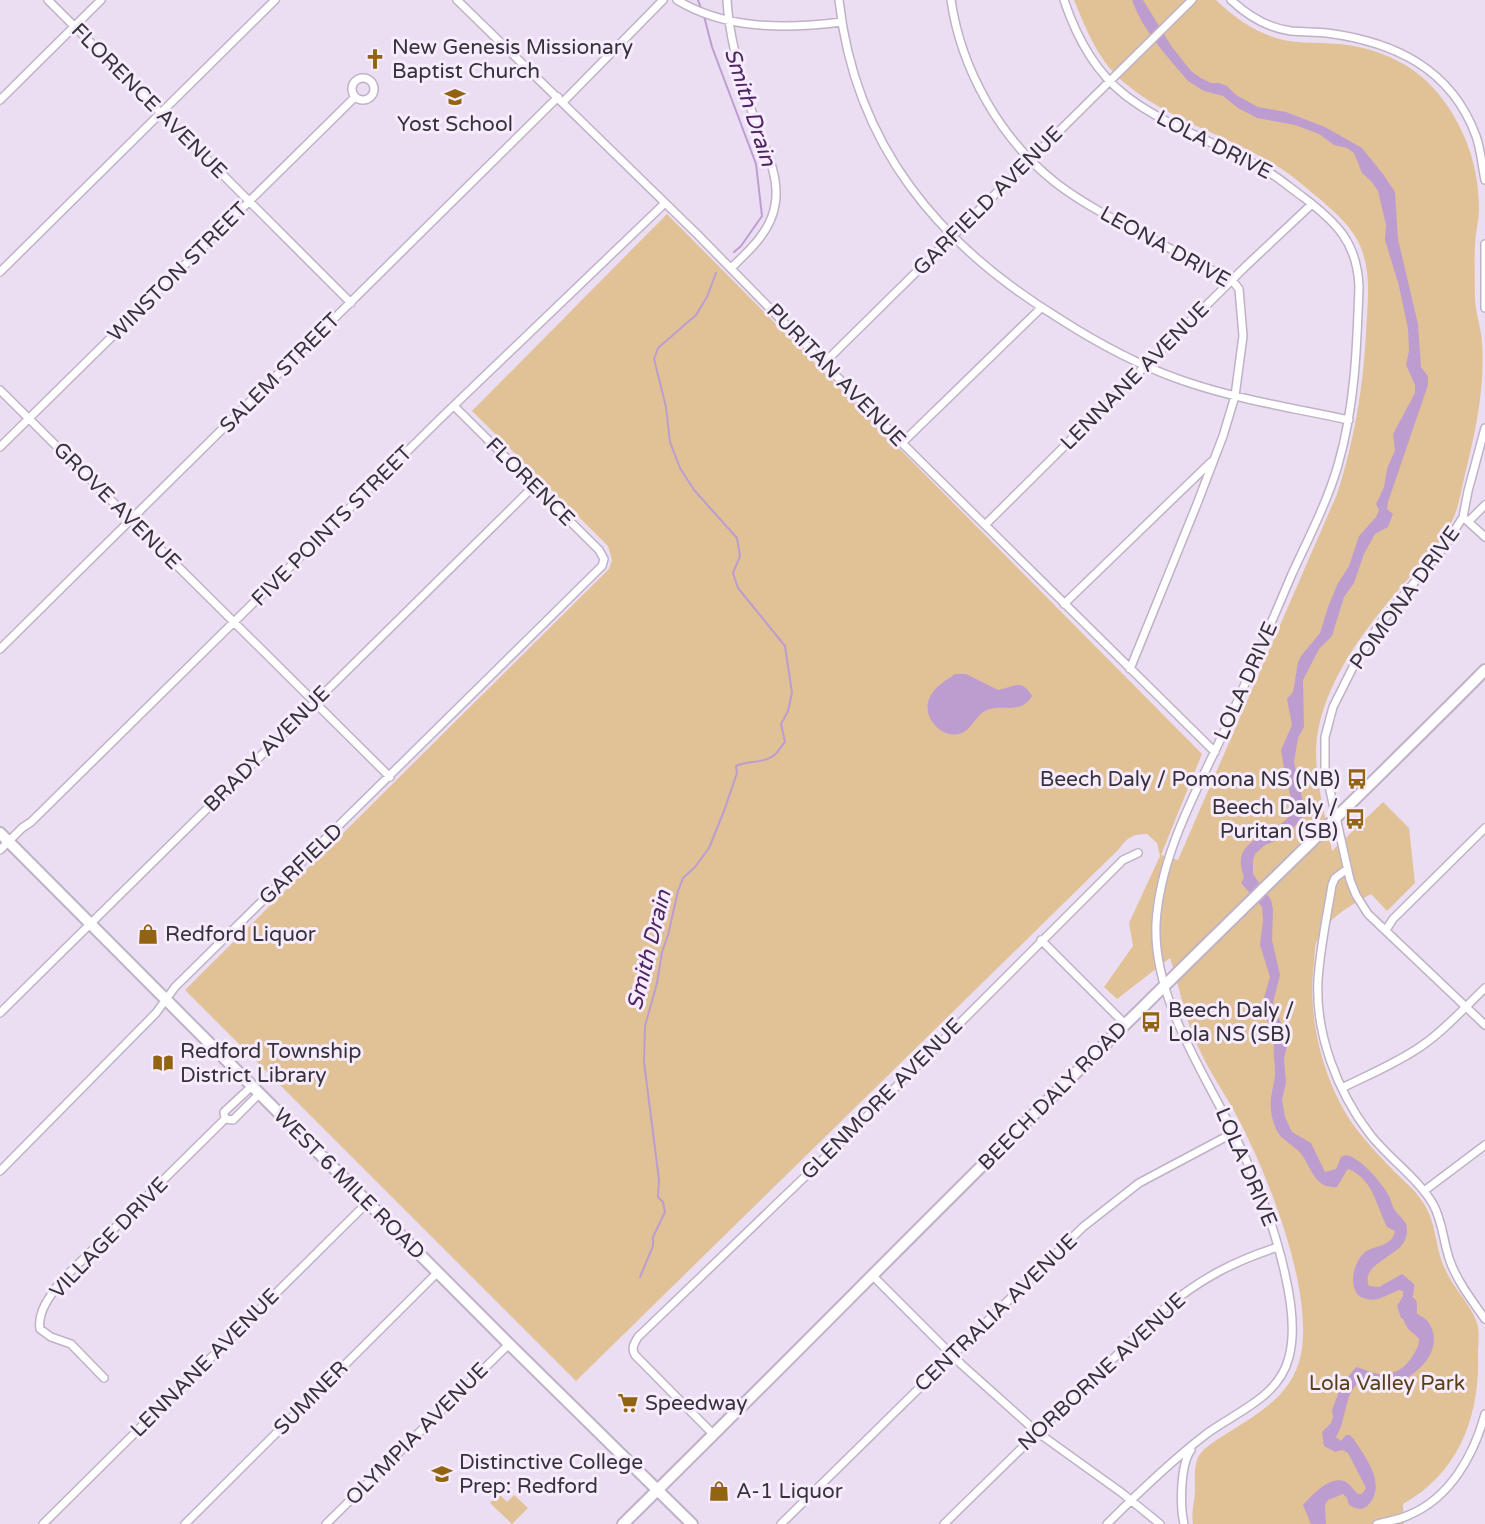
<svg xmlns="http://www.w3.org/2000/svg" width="1485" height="1524" viewBox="0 0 1485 1524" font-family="'Varela Round',sans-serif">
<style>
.green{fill:#e1c297}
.water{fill:#bd9dcf}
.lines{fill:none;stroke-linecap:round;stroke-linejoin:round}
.stream{stroke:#bd9dcf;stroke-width:2}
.river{stroke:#bd9dcf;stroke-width:14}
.street-casing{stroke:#bfb2c6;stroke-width:10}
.secondary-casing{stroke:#bfb2c6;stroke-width:14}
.street{stroke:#fff;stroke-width:7}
.secondary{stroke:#fff;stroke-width:10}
.labels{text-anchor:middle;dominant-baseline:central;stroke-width:6;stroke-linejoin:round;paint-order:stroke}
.poi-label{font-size:21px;fill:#37323a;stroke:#f7ecfd;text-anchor:start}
.street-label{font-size:21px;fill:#37323a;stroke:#f7ecfd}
.park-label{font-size:21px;fill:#594018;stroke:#f7ecfd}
.water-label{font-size:22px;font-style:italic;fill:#4e2461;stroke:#f7ecfd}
</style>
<rect width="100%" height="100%" fill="#ebdef3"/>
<path class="green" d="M1074 0H1216C1233 17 1255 32 1279 39 1298 44 1318 42 1337 44 1373 46 1413 63 1436 91 1464 124 1479 165 1479 209 1479 221 1475 234 1475 246 1474 264 1475 282 1475 300 1476 314 1481 328 1482 342 1485 388 1476 430 1465 474 1461 491 1459 509 1450 525 1439 547 1407 579 1390 600 1356 640 1317 697 1316 751 1316 784 1326 818 1332 851L1383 802 1409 828 1415 883 1387 911 1371 894C1350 906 1328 917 1317 941 1314 947 1315 956 1314 963 1307 1016 1322 1078 1352 1123 1365 1141 1381 1158 1397 1174 1407 1184 1417 1192 1424 1204 1437 1224 1435 1248 1445 1269 1453 1288 1470 1303 1477 1323 1480 1332 1478 1345 1478 1355 1480 1416 1459 1473 1403 1504L1404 1524H1193C1191 1514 1194 1503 1195 1492 1195 1481 1193 1462 1201 1453 1208 1445 1218 1439 1226 1434 1259 1413 1293 1395 1301 1354 1313 1290 1270 1181 1241 1124 1228 1098 1211 1075 1199 1049 1185 1021 1180 988 1170 958L1117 999 1104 987 1133 946 1129 923 1160 856 1157 843 1147 834C1132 834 1127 838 1119 849L576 1381 185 990 609 569 612 560 608 546 472 411 667 214 1202 754 1161 855 1178 860 1337 494C1354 442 1363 389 1366 334 1367 309 1371 281 1364 257 1358 232 1339 216 1321 200 1306 188 1291 174 1274 164 1226 135 1169 120 1126 84 1099 63 1087 31 1074 0Z
M499 1494 507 1502 514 1495 528 1508 512 1524 490 1503Z"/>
<path class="water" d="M1132 0H1143L1172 47 1191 71 1201 78 1211 83H1219L1227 86 1236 95 1258 107 1286 112 1325 127 1362 148 1383 174 1395 192 1398 239 1418 324 1421 367 1428 376V385L1388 502 1387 509 1393 514 1388 527 1375 534 1364 554 1354 583 1344 597 1332 636 1319 649 1303 680 1304 727 1298 738 1294 762 1304 806V815L1287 836 1265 845 1255 854 1253 860V874L1271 900 1273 909 1272 940 1280 975 1273 1003 1275 1011 1289 1038 1284 1058 1286 1083 1282 1099 1285 1117 1292 1132 1311 1143 1325 1172 1336 1169 1341 1157 1346 1155C1360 1157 1382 1183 1389 1196 1391 1201 1392 1205 1394 1209 1398 1215 1403 1218 1406 1224 1408 1230 1407 1237 1404 1242 1396 1257 1360 1265 1369 1286L1379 1287 1402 1274 1414 1284C1415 1292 1411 1300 1412 1307 1414 1315 1425 1316 1429 1323 1447 1352 1412 1380 1387 1387 1381 1385 1374 1381 1368 1381 1349 1379 1347 1407 1343 1419 1342 1426 1339 1431 1336 1437L1341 1441 1346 1435H1350L1353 1438C1365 1457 1386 1482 1370 1503 1363 1511 1358 1510 1349 1505L1347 1498 1343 1494 1328 1500 1325 1505 1326 1524H1311L1303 1505C1312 1495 1329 1476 1344 1481 1351 1484 1353 1490 1358 1494H1362L1366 1488 1348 1453 1342 1450 1335 1452 1324 1446 1322 1432 1331 1423 1333 1417 1332 1410 1341 1386 1356 1367C1364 1369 1371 1373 1379 1374 1406 1377 1417 1351 1424 1331L1417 1323 1409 1322 1401 1318 1397 1306 1403 1296V1291L1399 1290C1388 1294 1379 1302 1367 1299 1362 1298 1358 1296 1356 1292 1349 1280 1355 1261 1365 1252 1375 1245 1392 1247 1395 1231L1387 1227C1376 1205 1374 1181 1349 1169L1347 1170 1337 1187C1316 1189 1312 1170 1302 1155 1295 1145 1281 1141 1276 1129 1271 1118 1269 1104 1272 1092 1273 1086 1275 1080 1275 1074 1275 1058 1271 1047 1277 1032L1274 1027 1268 1023 1261 1008 1270 977 1260 945 1263 920 1262 907 1241 883 1244 877C1227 835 1281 837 1294 809L1285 775 1281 750 1292 725 1287 699 1293 692 1298 662 1301 656 1320 633 1328 607 1337 585 1349 566 1359 536 1376 517 1379 510 1376 504 1384 487 1387 469 1395 450 1393 434 1415 393V385L1406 365 1409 351 1408 329 1399 286 1385 240 1386 225 1378 191 1371 181 1362 173 1354 153 1347 148 1334 145 1319 134 1295 125 1257 118 1238 108 1223 96 1204 91 1188 81C1168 57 1142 30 1132 0Z
M955 674H966L998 690C1015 687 1021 678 1032 696 1020 716 1003 703 987 710 975 715 972 731 959 734 941 738 922 717 929 699 933 688 945 681 955 674Z"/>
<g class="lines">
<path class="stream" d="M698 0 702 11
M704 16 712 47 756 164 762 216 741 246 734 252
M640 1277 653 1246V1237L665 1212 663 1202 658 1197 659 1180 644 1062 645 1026 657 983 662 952 668 935 678 891 683 878 695 867 709 848 724 811 737 773 736 766C747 760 762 764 773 756 777 754 781 746 785 742L781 724 788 711 792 693 785 646 738 588 733 573 740 556 737 538 694 490 680 468 670 442 666 407 654 359 658 348 696 315 707 297 716 273"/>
<path class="river" d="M1410 1304C1410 1309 1409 1315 1411 1320 1417 1333 1431 1329 1424 1351"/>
<g class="street-casing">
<path id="street" d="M48 0 351 303
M457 0 697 234 902 443 1215 752
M677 0C726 30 787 29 842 22
M727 0C729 38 740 76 752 112 761 141 781 174 775 205 771 231 749 251 731 268
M839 0C855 146 939 245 1060 319 1099 344 1138 365 1181 380 1235 399 1293 408 1349 420
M951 0C961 69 1000 139 1056 183 1086 206 1121 223 1154 240 1180 254 1206 268 1232 280L1239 289 1243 336 1235 396 1223 436 1197 504 1130 669
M1064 0C1076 36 1094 71 1125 95 1166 127 1217 142 1262 168 1277 176 1289 187 1303 197 1336 222 1357 242 1359 286 1357 347 1355 406 1338 465 1327 503 1308 539 1292 574 1271 623 1250 673 1229 721 1200 785 1160 852 1156 924 1153 996 1201 1068 1232 1130 1255 1176 1274 1224 1285 1274 1291 1300 1296 1331 1289 1357 1279 1398 1235 1412 1205 1435 1170 1462 1138 1493 1107 1524
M1231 0C1247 15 1268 28 1291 31 1303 32 1315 32 1327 33 1394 42 1451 68 1476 136 1481 150 1482 166 1485 180
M352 89a11 11 0 1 1 22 0a11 11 0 1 1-22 0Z
M0 100 101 0
M563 102 663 0
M1485 244V308
M0 272 275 0
M824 363 1192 0
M0 390 390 777
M1485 428 1468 491 1463 517 1444 547 1382 621 1356 661 1333 707 1325 737V768L1350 880 1356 895 1368 914 1485 1025
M902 443 1041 308
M0 447 355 97
M1463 517 1485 537
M1469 521 1485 505
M985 525 1246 266 1312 204
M1064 604 1211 462
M0 649 558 97
M0 850 22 828 31 822 444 415 665 203
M1347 869 1335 878 1332 885C1327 916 1320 948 1318 980 1315 1033 1337 1091 1369 1133 1388 1158 1417 1177 1433 1204 1443 1222 1443 1242 1450 1261 1457 1281 1473 1302 1485 1319
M1386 930 1393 919 1485 828
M1041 940 1125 1024
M0 1013 534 486
M252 1086 224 1112 225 1119 233 1120 259 1094
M1342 1088C1368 1075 1395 1064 1420 1047 1444 1031 1464 1008 1485 988
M0 1171 156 1013 175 987 602 566 604 559 599 550 454 406
M1424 1191 1485 1145
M872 1275 961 1364 1037 1432 1122 1493 1160 1524
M104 1378 71 1344 51 1337 40 1329C37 1311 52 1293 62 1280L225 1119
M713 1434 635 1355C631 1348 634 1344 638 1337L839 1144 1123 860 1138 853
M43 1524 368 1202
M185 1524 438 1272
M326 1524 509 1344
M781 1524 1083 1227 1139 1183 1233 1133
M944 1524 1164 1309C1200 1279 1234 1261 1278 1247
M1184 1524C1180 1506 1180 1465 1191 1450
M1377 1524C1387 1521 1399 1520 1409 1515 1450 1498 1474 1455 1485 1414"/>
</g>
<g class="secondary-casing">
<path id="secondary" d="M0 833 509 1344 692 1524
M623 1524C797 1353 967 1178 1142 1008 1256 895 1372 784 1485 670"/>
</g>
<use href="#street" class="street"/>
<use href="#secondary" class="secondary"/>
</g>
<defs>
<g id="church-bare" transform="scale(1.62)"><path d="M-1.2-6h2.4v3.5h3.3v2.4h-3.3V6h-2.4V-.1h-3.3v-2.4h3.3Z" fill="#926411" stroke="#f7ecfd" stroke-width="2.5" paint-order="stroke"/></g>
<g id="school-bare" transform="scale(1.62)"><path d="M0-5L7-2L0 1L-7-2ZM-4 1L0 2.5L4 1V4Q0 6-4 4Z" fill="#926411" stroke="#f7ecfd" stroke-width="2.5" paint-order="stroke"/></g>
<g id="bus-bare" transform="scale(1.62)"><path d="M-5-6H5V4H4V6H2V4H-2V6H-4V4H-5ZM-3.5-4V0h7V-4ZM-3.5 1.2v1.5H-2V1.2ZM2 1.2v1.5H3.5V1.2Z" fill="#926411" stroke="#f7ecfd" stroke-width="2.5" paint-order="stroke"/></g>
<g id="shop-bare" transform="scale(1.62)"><path d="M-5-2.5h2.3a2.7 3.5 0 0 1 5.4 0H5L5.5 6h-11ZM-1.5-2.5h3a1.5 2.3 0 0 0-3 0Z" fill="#926411" stroke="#f7ecfd" stroke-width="2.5" paint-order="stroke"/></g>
<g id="library-bare" transform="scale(1.62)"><path d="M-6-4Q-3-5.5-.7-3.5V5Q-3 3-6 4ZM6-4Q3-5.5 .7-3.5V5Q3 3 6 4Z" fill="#926411" stroke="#f7ecfd" stroke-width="2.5" paint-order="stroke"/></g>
<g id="supermarket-bare" transform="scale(1.62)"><path d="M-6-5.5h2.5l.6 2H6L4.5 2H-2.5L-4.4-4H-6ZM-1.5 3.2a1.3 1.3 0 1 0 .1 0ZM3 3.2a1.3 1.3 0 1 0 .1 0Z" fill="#926411" stroke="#f7ecfd" stroke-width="2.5" paint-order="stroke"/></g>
</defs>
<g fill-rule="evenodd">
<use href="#church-bare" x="375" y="59"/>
<use href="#school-bare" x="455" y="97"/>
<use href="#bus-bare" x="1357" y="779"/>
<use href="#bus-bare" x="1355" y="819"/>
<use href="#shop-bare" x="148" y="934"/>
<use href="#bus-bare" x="1151" y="1022"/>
<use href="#library-bare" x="163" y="1063"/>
<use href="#supermarket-bare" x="628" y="1403"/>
<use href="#school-bare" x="442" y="1474"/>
<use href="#shop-bare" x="719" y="1491"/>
</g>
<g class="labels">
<g class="poi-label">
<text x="392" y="47">New Genesis Missionary<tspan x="392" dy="24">Baptist Church</tspan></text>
<text x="455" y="124" text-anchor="middle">Yost School</text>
<text x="1340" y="779" text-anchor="end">Beech Daly / Pomona NS (NB)</text>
<text x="1338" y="807" text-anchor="end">Beech Daly /<tspan x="1338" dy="24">Puritan (SB)</tspan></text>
<text x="165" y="934">Redford Liquor</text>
<text x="1168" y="1010">Beech Daly /<tspan x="1168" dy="24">Lola NS (SB)</tspan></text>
<text x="180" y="1051">Redford Township<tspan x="180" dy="24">District Library</tspan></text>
<text x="645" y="1403">Speedway</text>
<text x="459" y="1462">Distinctive College<tspan x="459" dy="24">Prep: Redford</tspan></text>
<text x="736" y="1491">A-1 Liquor</text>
</g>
<g class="street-label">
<text transform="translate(149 101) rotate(45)">FLORENCE AVENUE</text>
<text transform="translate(1214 145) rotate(27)">LOLA DRIVE</text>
<text transform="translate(988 201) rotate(-45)">GARFIELD AVENUE</text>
<text transform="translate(1165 247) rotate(29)">LEONA DRIVE</text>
<text transform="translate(178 272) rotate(-45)">WINSTON STREET</text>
<text transform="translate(280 373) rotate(-45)">SALEM STREET</text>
<text transform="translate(836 375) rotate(46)">PURITAN AVENUE</text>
<text transform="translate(1135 376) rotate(-45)">LENNANE AVENUE</text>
<text transform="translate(530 482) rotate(45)">FLORENCE</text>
<text transform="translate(117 506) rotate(45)">GROVE AVENUE</text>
<text transform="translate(332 526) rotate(-45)">FIVE POINTS STREET</text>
<text transform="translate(1405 598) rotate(-54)">POMONA DRIVE</text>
<text transform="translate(1246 681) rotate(-66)">LOLA DRIVE</text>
<text transform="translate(267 749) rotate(-45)">BRADY AVENUE</text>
<text transform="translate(301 864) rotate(-44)">GARFIELD</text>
<text transform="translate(1053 1096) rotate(-45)">BEECH DALY ROAD</text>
<text transform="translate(882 1099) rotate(-45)">GLENMORE AVENUE</text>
<text transform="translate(1246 1167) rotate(67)">LOLA DRIVE</text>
<text transform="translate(349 1184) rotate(45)">WEST 6 MILE ROAD</text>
<text transform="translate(109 1238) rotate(-46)">VILLAGE DRIVE</text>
<text transform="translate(996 1313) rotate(-44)">CENTRALIA AVENUE</text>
<text transform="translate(205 1363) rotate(-45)">LENNANE AVENUE</text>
<text transform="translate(1102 1372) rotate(-43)">NORBORNE AVENUE</text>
<text transform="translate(311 1398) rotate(-45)">SUMNER</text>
<text transform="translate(417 1434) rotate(-45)">OLYMPIA AVENUE</text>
</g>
<g class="park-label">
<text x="1387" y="1383">Lola Valley Park</text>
</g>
<g class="water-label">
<text transform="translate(750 107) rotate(72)">Smith Drain</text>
<text transform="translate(649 950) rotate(-76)">Smith Drain</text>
</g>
</g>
</svg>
